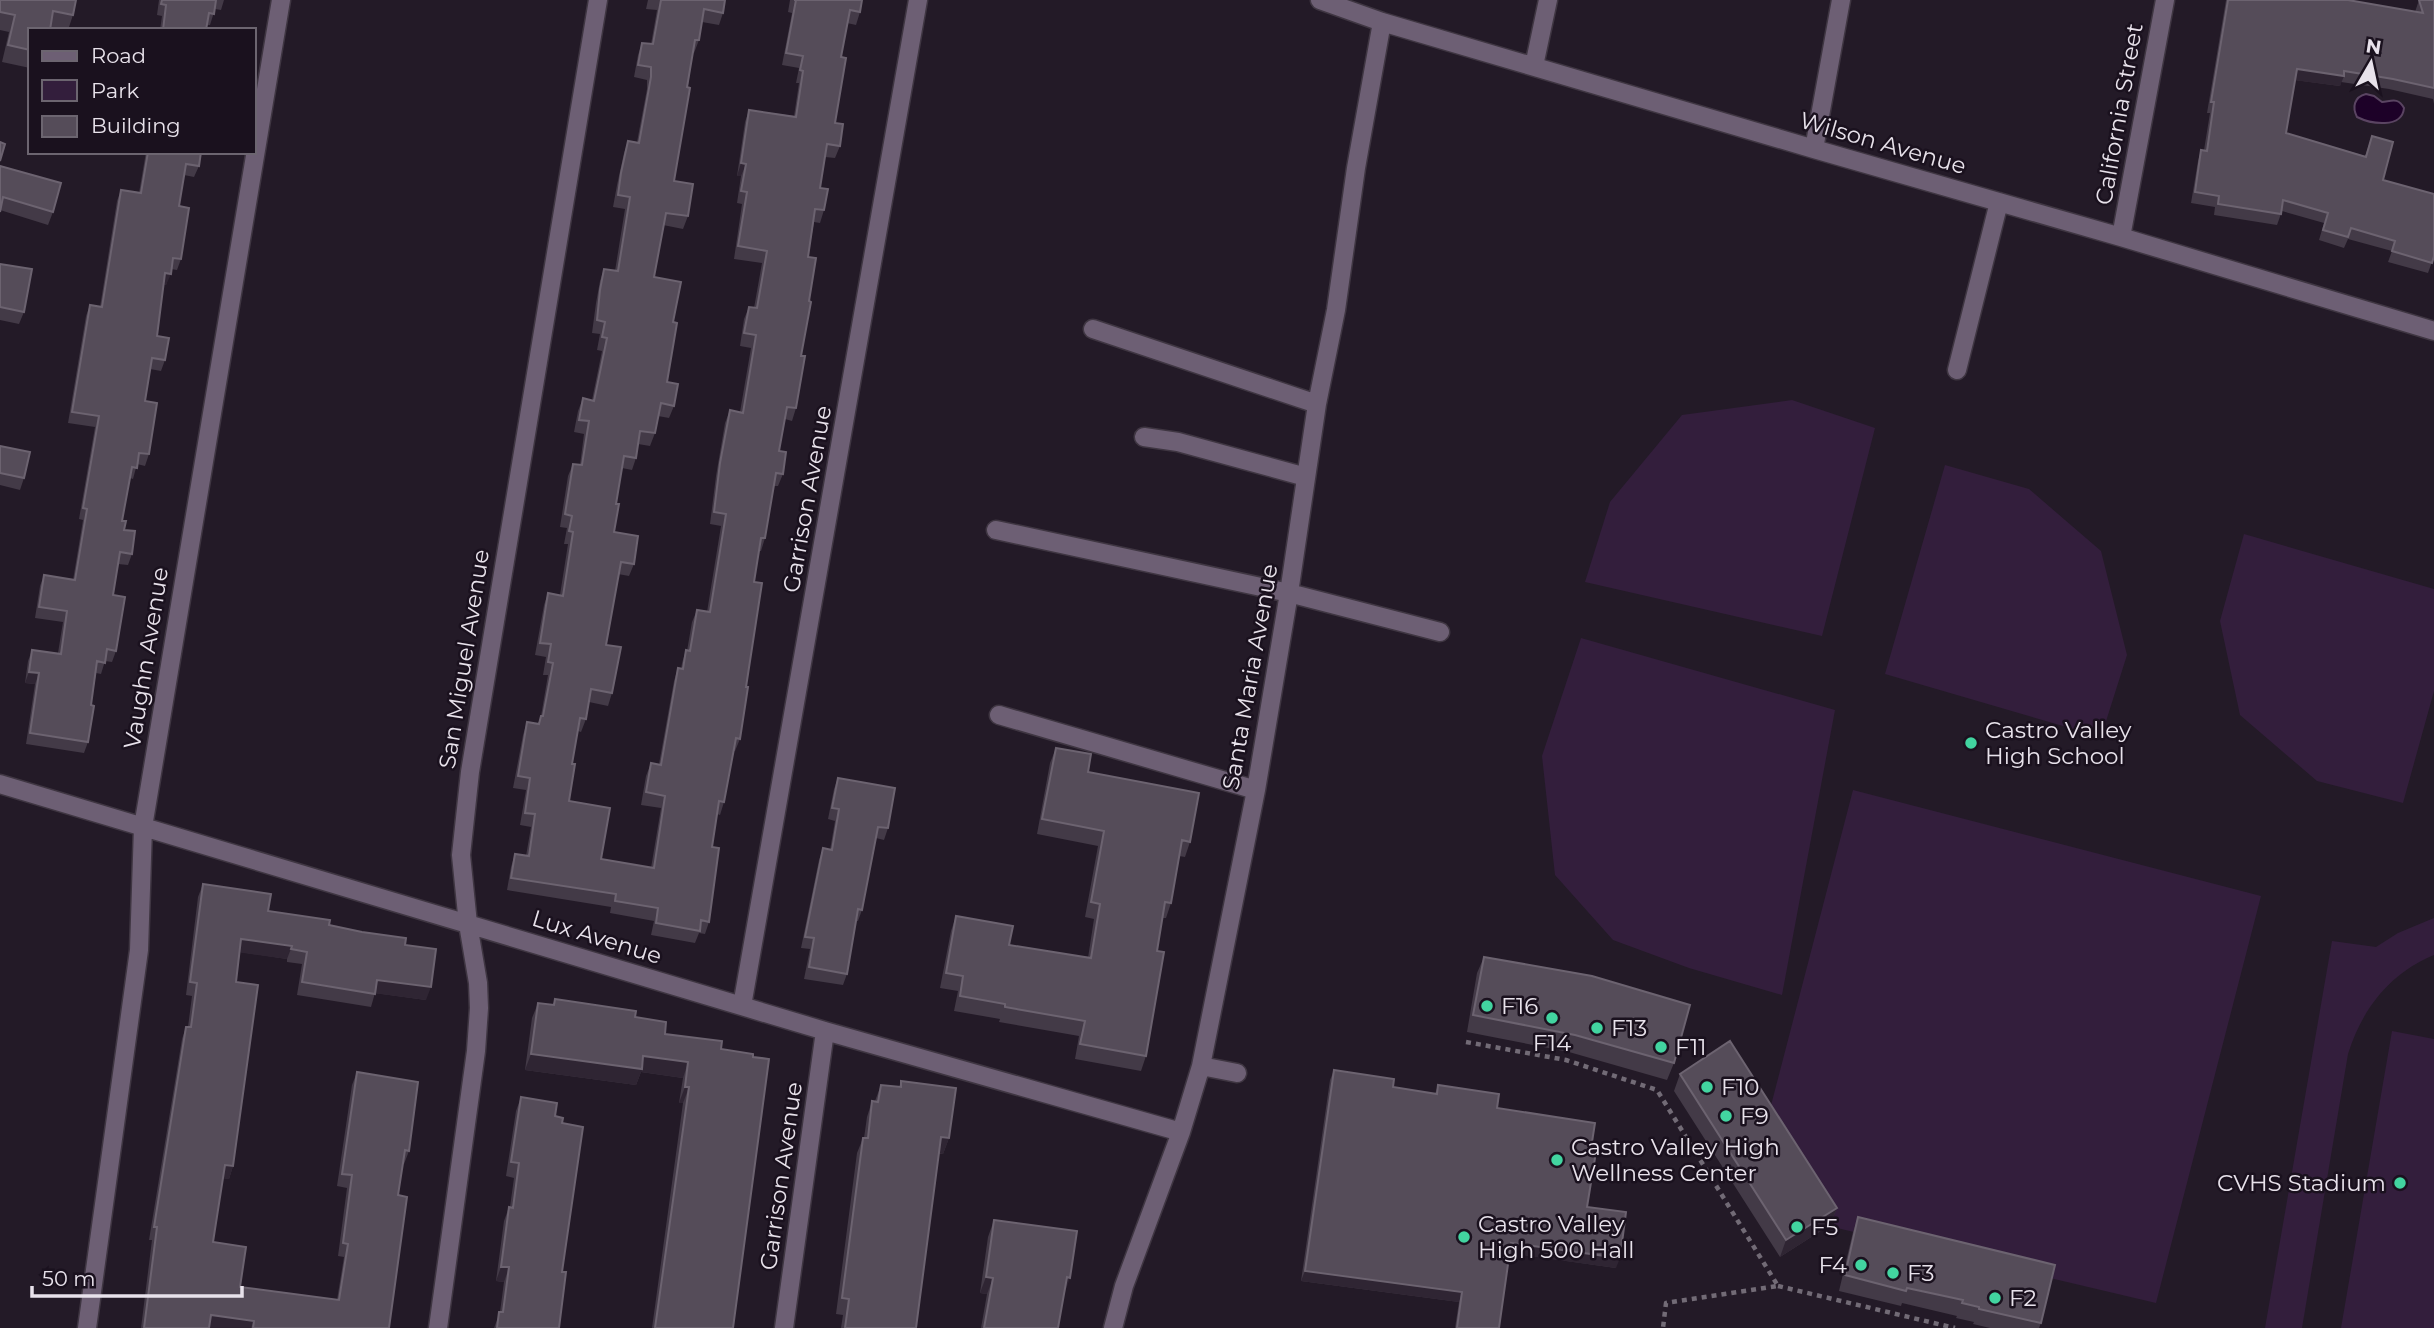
<svg xmlns="http://www.w3.org/2000/svg" width="2434" height="1328" viewBox="0 0 2434 1328" font-family="Montserrat,sans-serif">
<style>
.green{fill:#331e3c}
.water{fill:#1d0128;stroke:#5a4462;stroke-width:2}
.lines{fill:none;stroke-linecap:round;stroke-linejoin:round}
.minor-casing{stroke:#3f3642;stroke-width:21}
.path{stroke:#726b76;stroke-width:4.5;stroke-dasharray:5 5;stroke-linecap:butt}
.minor{stroke:#6d5f74;stroke-width:18}
.wall{fill:#433a47}
.shaded-wall{fill:#2f2533}
.building{fill:#554c59;stroke:#6c6370;stroke-width:2}
.poi-dot{fill:#42d4a0;stroke:#1a111e;stroke-width:2.5}
.labels{text-anchor:middle;dominant-baseline:central;stroke-width:5;stroke-linejoin:round;paint-order:stroke}
.street-label{font-size:23px;fill:#e8e2eb;stroke:#1a111e}
.poi-label{font-size:23px;fill:#e8e2eb;stroke:#1a111e;text-anchor:start}
</style>
<rect width="100%" height="100%" fill="#231a27"/>
<path class="green" d="M1792 400 1875 428 1822 636 1585 582 1610 502 1682 415Z
M1945 465 2029 489 2101 551 2127 655 2101 737 1885 674Z
M2244 534 2434 589V691L2403 803 2317 781 2240 715 2220 621Z
M1581 638 1835 710 1782 995 1689 968 1613 940 1555 875 1542 756Z
M1853 790 2261 896 2156 1303 1837 1228 1768 1117Z
M2434 918V955C2390 973 2362 1009 2348 1054L2302 1328H2265L2332 941 2376 947 2398 933Z
M2392 1031 2434 1039V1328H2341Z"/>
<path class="water" d="M2366 94 2374 96 2382 102C2392 101 2398 97 2404 108 2402 129 2371 124 2357 117 2352 107 2354 97 2366 94Z"/>
<g class="lines">
<g class="minor-casing">
<path id="minor" d="M1320 0 1382 22 1814 149 2121 237 2434 331
M1534 66 1548 0
M1814 149 1841 0
M2121 237 2165 0
M1093 329 1317 404
M1957 370 1999 202
M1144 437 1178 442 1306 477
M996 530 1289 593 1440 632
M999 715 1256 790
M0 784 825 1031 1181 1132
M742 1006 918 0
M1201 1066 1237 1073
M87 1328 139 950 143 827 281 0
M438 1328 476 1051 479 1008 478 983 468 924 461 855 470 772 598 0
M784 1328 825 1031
M1113 1328 1124 1286 1181 1132 1201 1066 1256 790 1289 593 1317 404 1336 310 1356 168 1382 22"/>
</g>
<path class="path" d="M1466 1042 1566 1060 1657 1090 1778 1286 1666 1303 1663 1328
M1778 1286 1955 1328"/>
<use href="#minor" class="minor"/>
</g>
<path class="wall" d="M0 0 73 15 68 30H58L50 28 30 30V68L2 62 9 32 0 30Z
M159 0H224L221 10 215 9 210 25H207L206 30H160L162 16 157 15Z
M648 0H725L723 13 719 25 702 22 699 40 694 53 693 52 674 181 688 216 683 229 663 225 654 277 673 322 667 382 674 406 669 418 658 416 655 433 650 446 638 444 636 458 632 470 622 468 616 504 614 532 634 564 629 576 618 574 606 645 612 693 608 706 589 702 586 719 581 732 578 731 572 764 569 801 601 859 651 868 661 808 641 805 646 776 651 763 659 764 674 681 678 668 681 669 682 663 686 650 687 651 692 622 697 610 707 612 721 526 710 524 716 476 725 423 730 410 740 412 751 348 740 346 744 319 749 307 754 308 762 263 734 259 742 204 737 203 741 176H737L745 122 749 110 794 116 799 83H796L799 68 782 65 792 13 788 12 790 0H862L860 12 856 25 847 23 841 57 835 123 840 146 835 158 825 157 820 188 824 210 820 223 814 222 808 257 796 408 792 421 785 419 779 451 783 474 778 486H774L765 538 761 551H759L754 582 746 687 740 739 735 751H733L724 802 720 815 717 814 712 847 709 922 705 934 699 933 695 943 651 935 654 921 610 913 611 907 507 890 511 867 515 854 526 856 531 827 520 825 526 790 513 788 523 735 527 722 538 724 541 716 548 675H543L546 657 535 655 544 605 548 593 560 595 568 544H564L567 528 560 527 568 476 573 464 580 465 584 434 574 432 578 411 583 398 592 400 602 351 597 350 600 334 592 333 596 303 600 281 604 269 615 271 625 209 613 207 617 185 624 153 628 141 637 142 647 89V80L634 77 638 55 642 43 651 44 657 10 646 9Z
M2226 0H2348L2415 12 2419 0H2434V104L2433 99 2389 89 2341 82 2340 86 2295 80 2286 133 2365 156 2372 136 2383 180 2434 256 2428 273 2388 262 2392 251 2348 239 2344 248 2319 240 2324 223 2282 211 2277 225 2214 215 2215 207 2191 203 2198 161 2201 150H2204L2210 113H2207Z
M146 152H201L199 166 194 177 184 175 179 206 181 259 177 270 171 269 166 285 163 284 157 336 165 360 161 371 150 369 145 401 149 454 145 466 137 464 133 479 130 478 122 521 132 554 128 565 118 564 113 595 116 651 112 662 105 661 101 674 96 673 91 705 88 742 84 753 26 744 35 684 25 683 28 661 32 650 58 653 63 622 35 618 40 586 44 575 73 580 83 520 79 519 95 427 68 423 86 316 90 305 100 307 117 201 121 190 139 193Z
M0 166 53 212 48 225 0 210Z
M0 264 24 312 19 324 0 320Z
M0 446 24 478 20 490 0 485Z
M1056 748 1088 772 1190 842 1185 857 1179 856 1171 903 1166 918H1162L1157 951 1146 1056 1141 1071 1075 1059 1079 1036 999 1022 1000 1019 954 1011 958 991 940 988 951 931 956 916 1009 945 1088 958 1094 919 1085 917 1098 846 1037 834 1050 763Z
M838 778 888 828 884 840 876 838 862 910 858 921H856L847 974 843 985 804 979 810 949 801 948 819 860 823 848 830 850 835 821 828 819 834 789Z
M203 884 268 911 329 925 405 945 426 1000 375 993 371 1007 297 995 302 964 287 962V959L240 952 236 982 233 1166 229 1179 223 1178 213 1242 240 1287 337 1300 344 1257 338 1256 347 1188 337 1186 352 1085 357 1072 409 1151 404 1164 403 1163 398 1195 389 1328H141L152 1240H149L182 1039 186 1027H188L192 996 186 995 198 897Z
M1484 957 1674 1063 1667 1080 1569 1052 1467 1032 1477 973Z
M555 999 635 1017 665 1034 721 1049 733 1328H652L683 1103H679L683 1078 641 1072 636 1085 525 1070 532 1018 538 1003 553 1005Z
M1334 1070 1393 1087 1435 1094 1438 1085 1497 1108 1592 1142 1587 1207 1616 1268 1510 1253 1499 1328H1455L1459 1302 1301 1281 1330 1080Z
M1680 1074 1837 1208 1830 1225 1780 1257 1674 1091Z
M901 1081 949 1138 943 1154H939L916 1328H841L843 1315 836 1314 857 1153 863 1138H864L867 1117 872 1101H875L881 1085 899 1087Z
M521 1097 555 1116 562 1123V1272L559 1328H494L500 1312 504 1282 496 1281 504 1221 509 1207H510L514 1178 506 1176 516 1111Z
M1858 1217 2041 1323 2039 1328H1990L1973 1324 1974 1322 1956 1318 1957 1316 1902 1303 1901 1306 1839 1291 1853 1232Z
M994 1220 1064 1295 1058 1328H981L987 1294 980 1293 988 1237Z"/>
<path class="shaded-wall" d="M2297 69 2344 76 2340 86 2293 80Z
M741 163 746 164 741 176H737Z
M165 273 171 274 166 285 161 284Z
M29 672 39 673 35 684 25 683Z
M241 939 292 946 287 959 237 952Z
M377 980 431 987 426 1000 373 993Z
M531 1054 643 1056 688 1062 683 1078 641 1072 636 1085 525 1070Z
M685 1087H689L683 1103H679Z
M941 1137 949 1138 943 1154 936 1153Z
M225 1165 233 1166 229 1179 220 1178Z
M1837 1208 1830 1225 1780 1257 1786 1240Z
M1511 1243 1620 1258 1616 1268 1508 1253Z
M501 1267H509L504 1282 496 1281Z
M1305 1271 1462 1292 1459 1302 1301 1281Z
M986 1277 993 1278 987 1294 980 1293Z
M1067 1277 1070 1278 1064 1295 1060 1294Z
M211 1315 254 1321 251 1328H206Z"/>
<path class="building" d="M0 0H76L73 15 53 11 50 30H30V50L8 45 15 15 0 12Z
M162 0H216L214 14 209 13 206 30H163L166 5 161 4Z
M661 0H725L723 13 704 9 699 40H695L687 87 690 88 674 181 693 184 688 216 666 213 654 277 681 282 673 322 677 323 667 382 678 384 674 406 661 403 655 433 640 431 636 458 624 456 616 504H619L614 532 638 536 634 564 621 562 606 645 621 647 612 693 591 689 586 719 580 718 572 764H575L569 801 610 808 601 859 654 868 665 796 646 792 651 763 661 765 678 668 683 669 686 650 690 651 697 610 710 612 726 514 714 512 720 463 730 410 743 413 756 335 744 333 749 307 757 308 767 251 738 246 747 192 741 191 746 164 741 163 749 110 796 117 803 71 800 70 803 56 786 53 796 0H794H862L860 12 850 10 841 57 846 58 835 123 843 124 840 146 827 144 820 188 828 189 824 210 815 209 808 257 816 258 809 301 811 302 801 356H805L796 408 787 407 779 451 786 452 783 474 776 473 765 538H761L754 582 762 583 746 687H748L740 739 736 738 724 802 719 801 712 847 719 848 709 922 701 920 700 931 656 923 658 908 615 901 616 894 511 878 515 854 529 856 535 814 525 813 530 778 518 776 527 722 539 724 541 716H543L553 663 548 662 551 644 540 643 548 593 563 596 573 532 569 531 572 516 565 514 573 464 582 465 589 421 579 420 583 398 594 401 607 338 602 337 605 322 597 320 600 290 604 269 618 271 630 197 618 195 621 173 628 141 639 143 651 77V67L638 65 642 43 653 44Z
M2228 0H2348L2423 13 2419 0H2434V88L2393 79 2344 71V76L2297 69 2286 133 2366 157 2372 136 2393 142 2383 180 2434 194V256L2432 263 2392 251 2395 241 2351 228 2348 237 2323 230 2328 213 2283 200 2281 214 2218 204 2219 196 2195 192 2201 150 2207 151 2214 102H2211Z
M0 142 5 144 0 161Z
M148 152H201L199 166 186 164 179 206 189 208 181 259 173 258 171 274 165 273 157 336 169 338 165 360 152 358 145 401 157 403 149 454 139 453 137 468 132 467 122 521H126L124 530 135 531 132 554 120 552 113 595 125 597 116 651 107 649 105 663 97 661 91 705 94 706 88 742 30 733 39 673 29 672 32 650 61 654 67 611 39 607 44 575 75 580 87 509 83 508 99 416 72 412 90 305 102 307 121 190 141 193Z
M0 166 61 183 53 212 3 197 0 212Z
M0 264 32 269 24 312 0 307Z
M0 446 30 452 24 478 0 473Z
M1056 748 1091 754 1088 772 1199 793 1190 842 1182 840 1171 903 1165 902 1157 951 1164 952 1146 1056 1080 1044 1085 1021 1005 1007V1004L960 996 963 976 946 973 956 916 1013 926 1009 945 1091 958 1100 904 1091 902 1104 831 1042 819Z
M838 778 895 788 888 828 878 827 862 910 858 909 847 974 809 967 814 938 805 937 823 848 832 850 839 809 832 808Z
M203 884 271 894 268 911 330 920 329 925 362 932 406 938 405 945 436 949 431 987 377 980 375 994 302 982 307 952 291 949 292 946 241 939 236 982 258 985 233 1166 225 1165 213 1242 246 1247 240 1287 339 1300 348 1244 343 1243 352 1175 342 1174 357 1072 418 1082 409 1151 405 1150 398 1195 407 1197 389 1328H253L254 1321 211 1315 209 1328H144L157 1227H154L186 1027H191L197 983 190 982Z
M1484 957 1592 976 1690 1005 1674 1063 1575 1035 1473 1015Z
M555 999 636 1011 635 1017 666 1022 665 1034 722 1041 721 1049 753 1054V1057L769 1059 733 1328H655L689 1087H685L688 1062 643 1056 642 1069 531 1054 538 1003 554 1005Z
M1730 1041 1837 1208 1786 1240 1680 1074Z
M1334 1070 1394 1079 1393 1087 1437 1094 1438 1085 1499 1094 1497 1108 1595 1123 1592 1142 1595 1158 1587 1207 1626 1212 1620 1258 1511 1243 1499 1328H1457L1462 1292 1305 1271Z
M901 1081 956 1088 949 1138 941 1137 916 1328H845L849 1299 842 1298 863 1138H868L872 1101 878 1102 881 1085 901 1087Z
M521 1097 557 1103 555 1116 563 1118 562 1123 583 1127 562 1272H566L559 1328H497L499 1312H503L509 1267H501L509 1207 513 1208 519 1163 511 1162Z
M1858 1217 2055 1265 2041 1323 1979 1309V1307L1962 1303 1963 1300 1907 1288 1906 1291 1845 1275Z
M994 1220 1077 1231 1070 1278 1067 1277 1058 1328H984L993 1278 986 1277Z"/>
<g class="poi-dot">
<circle cx="1971" cy="743" r="7"/>
<circle cx="1487" cy="1006" r="7"/>
<circle cx="1552" cy="1018" r="7"/>
<circle cx="1597" cy="1028" r="7"/>
<circle cx="1661" cy="1047" r="7"/>
<circle cx="1707" cy="1087" r="7"/>
<circle cx="1726" cy="1116" r="7"/>
<circle cx="1557" cy="1160" r="7"/>
<circle cx="2400" cy="1183" r="7"/>
<circle cx="1797" cy="1227" r="7"/>
<circle cx="1464" cy="1237" r="7"/>
<circle cx="1861" cy="1265" r="7"/>
<circle cx="1893" cy="1273" r="7"/>
<circle cx="1995" cy="1298" r="7"/>
</g>
<g class="labels">
<g class="street-label">
<text transform="translate(2119 114) rotate(-80)">California Street</text>
<text transform="translate(1883 143) rotate(16)">Wilson Avenue</text>
<text transform="translate(807 499) rotate(-80)">Garrison Avenue</text>
<text transform="translate(146 658) rotate(-81)">Vaughn Avenue</text>
<text transform="translate(464 659) rotate(-81)">San Miguel Avenue</text>
<text transform="translate(1250 677) rotate(-80)">Santa Maria Avenue</text>
<text transform="translate(597 937) rotate(17)">Lux Avenue</text>
<text transform="translate(781 1176) rotate(-82)">Garrison Avenue</text>
</g>
<g class="poi-label">
<text x="1985" y="730">Castro Valley<tspan x="1985" dy="26">High School</tspan></text>
<text x="1501" y="1006">F16</text>
<text x="1611" y="1028">F13</text>
<text x="1552" y="1043" text-anchor="middle">F14</text>
<text x="1675" y="1047">F11</text>
<text x="1721" y="1087">F10</text>
<text x="1740" y="1116">F9</text>
<text x="1571" y="1147">Castro Valley High<tspan x="1571" dy="26">Wellness Center</tspan></text>
<text x="2386" y="1183" text-anchor="end">CVHS Stadium</text>
<text x="1478" y="1224">Castro Valley<tspan x="1478" dy="26">High 500 Hall</tspan></text>
<text x="1811" y="1227">F5</text>
<text x="1847" y="1265" text-anchor="end">F4</text>
<text x="1907" y="1273">F3</text>
<text x="2009" y="1298">F2</text>
</g>
</g>
<rect x="28" y="28" width="228" height="126" fill="#1a111e" stroke="#6c6570" stroke-width="2"/>
<rect x="42" y="51" width="35" height="10" fill="#6d5f74" stroke="#6c6570" stroke-width="2"/>
<text x="91" y="63" font-size="21" fill="#e8e2eb">Road</text>
<rect x="42" y="80" width="35" height="21" fill="#331e3c" stroke="#6c6570" stroke-width="2"/>
<text x="91" y="98" font-size="21" fill="#e8e2eb">Park</text>
<rect x="42" y="116" width="35" height="21" fill="#554c59" stroke="#6c6570" stroke-width="2"/>
<text x="91" y="133" font-size="21" fill="#e8e2eb">Building</text>
<g transform="translate(2371 63) rotate(9)" stroke="#1a111e" stroke-width="5" paint-order="stroke">
<path d="M0-5L12 26L0 18L-12 26Z" fill="#e8e2eb"/>
<text y="-10" font-size="19" font-weight="bold" text-anchor="middle" fill="#e8e2eb">N</text>
</g>
<path d="M32 1286v10h210v-10" fill="none" stroke="#e8e2eb" stroke-width="3.5"/>
<text x="42" y="1286" font-size="21" fill="#e8e2eb" stroke="#1a111e" stroke-width="5" paint-order="stroke">50 m</text>
</svg>
